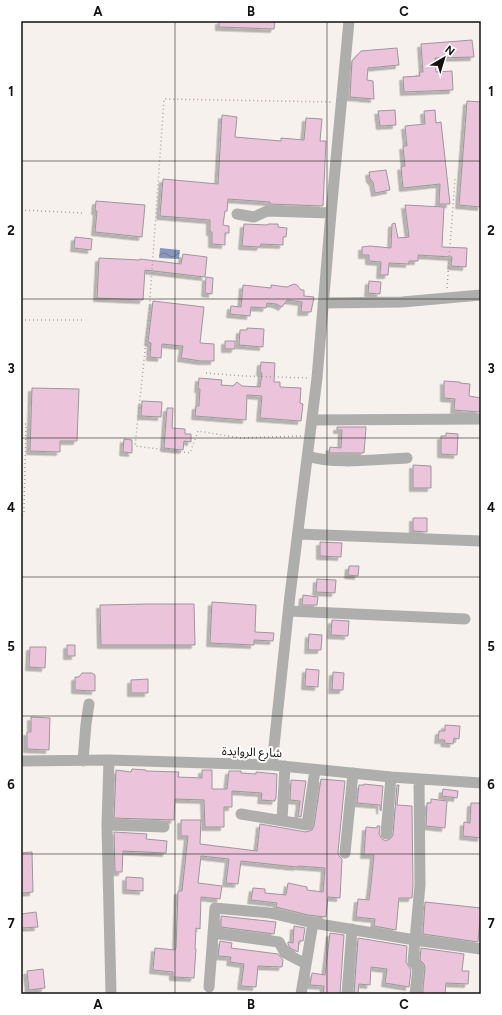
<svg xmlns="http://www.w3.org/2000/svg" width="502" height="1015" viewBox="0 0 502 1015" font-family="Figtree,'Noto Sans Arabic',sans-serif">
<style>
.water{fill:url(#water-waves)}
.building{fill:#ebc3da;stroke:#9c979a;filter:url(#shadow)}
.lines{fill:none;stroke-linecap:round;stroke-linejoin:round}
.path{stroke:#a7a2a0;stroke-width:1.5;stroke-dasharray:1 3;stroke-linecap:butt}
.minor{stroke:#aeaeac;stroke-width:11}
.grid{fill:none;stroke:#131210;stroke-width:1;stroke-opacity:0.55}
.labels{text-anchor:middle;dominant-baseline:central;stroke-width:4;stroke-linejoin:round;paint-order:stroke}
.street-label{font-size:12px;fill:#131210;stroke:#fff}
.neatline{fill:none;stroke:#131210;stroke-width:1.5}
.grid-label{font-size:13px;text-anchor:middle;font-weight:bold;fill:#131210}
</style>
<defs>
<pattern id="water-waves" width="16" height="10" patternUnits="userSpaceOnUse"><rect width="16" height="10" fill="#8898bb"/><path d="M0 5q4-4 8 0t8 0" fill="none" stroke="#6e7b97"/></pattern>
<filter id="shadow"><feDropShadow dx="-3.5" dy="3.5" stdDeviation="0" flood-color="#0004"/></filter>
</defs>
<rect width="100%" height="100%" fill="#f7f1ee"/>
<path class="water" d="M160 248 180 250 179 259 159 258Z"/>
<path class="building" d="M219 21H275L274 29 219 27Z
M472 40 474 57 435 58 436 72 452 71 453 90 404 92 403 77 420 76 419 72H423L421 44Z
M397 48 399 65 368 68 367 80 373 81 374 99 350 97 352 61 361 51Z
M467 101 481 102V207L459 205Z
M395 110 396 125 380 126 378 111Z
M435 110 436 123 441 122 450 204H439L440 184 403 188 401 167 405 166 403 146H407L405 126 425 124 424 111Z
M222 115 237 117 235 137 281 141V138L304 140 306 118 322 119 320 141H326L323 206 270 204V202L228 199 227 211H225L223 225 229 226V233H225V245L212 244V232H210V220L160 216 163 179 218 184Z
M386 170 390 190 375 193 373 182 370 179 369 172Z
M96 201 145 205 142 237 95 232 97 211H95Z
M405 205 444 207 442 247 467 248 466 267 451 266 452 257 418 255V261H409V264L389 263 388 275H380L381 262 369 261V255H362V247L370 246 391 248 392 224 395 223 398 238 409 237Z
M244 224 267 225 268 224H278V227L287 228 286 237H283V245L261 244 260 247 242 246Z
M75 237 92 239 91 250 74 248Z
M183 254 207 257 205 277 145 270 143 300 97 298 99 258 140 260V259L181 264Z
M206 277 213 278 212 294 205 293Z
M369 281 381 282 380 294 368 293Z
M294 284 297 285 301 290H304V296L314 297 311 312H301L302 302 287 300 282 307 276 304 267 303 266 308 251 307 250 316 230 314 231 306 241 307 243 285 271 288V285L287 287Z
M153 301 204 307 200 343 214 344V361H201L181 358 183 346 162 344 161 358 150 357 151 343 148 342Z
M247 328 264 329 263 347 239 345 240 330H247Z
M225 341H235V349H225Z
M261 362 275 363 274 382H280V387L301 388 300 403 303 404 301 421 260 418 262 396 247 395 246 420 195 416 196 406H199L200 389H198L199 378 222 380 221 385 233 386 237 382 242 386 260 387 262 373 260 372Z
M444 381 460 382V383L470 384 469 396 481 398 480 412 454 410 455 399 444 398Z
M32 388 79 389 77 441H60V452L30 451Z
M142 401 162 402 161 417 141 416Z
M167 408H173L172 428 185 429V434H191V442L184 441 183 450 164 448Z
M337 427H366L364 453H329L330 447 341 448 342 430H337Z
M446 433 458 434 457 455 441 454V436H446Z
M124 439 132 440V453L123 452Z
M413 465 431 466V488H413Z
M413 518H427V532L413 531Z
M320 542 342 543 341 557 320 556Z
M349 566H359L358 576 348 575Z
M317 579 336 580 335 593 316 592Z
M303 595 318 597 317 605H302Z
M212 602 256 605 255 632 274 633 273 641 254 640V645L210 643Z
M146 604H194L195 645H101L100 605Z
M332 620 349 621 348 636 331 635Z
M309 634 322 635 321 650H308Z
M67 645H75V656H67Z
M30 647H46L45 668 29 667Z
M306 669 319 670 318 687 305 686Z
M333 672 344 673 343 690H332Z
M82 673H92L95 675V691L75 690V677H79Z
M148 679V693H131V680Z
M31 717 50 718 49 750 27 749V732H31Z
M445 725 460 726 459 739 454 738 453 744 444 743 445 740H438L439 731H445Z
M132 769 146 770V771L179 772 178 777 202 778V770H212V789H227L229 771H241V773L256 774V772L277 774 276 799H275V801L261 800 262 793 232 791V807H224V827H205L204 800 175 799 174 820 114 818 116 770 131 772Z
M321 779 345 781 338 852 339 856 342 859 340 898 328 897 326 917 308 915 276 907 277 903 251 900 253 888 265 889V893L286 895 288 883 307 887V890L323 892 325 868 298 866 297 867 241 861 238 884 226 883 229 859 201 856 198 883 222 886 220 899 201 897 200 929 196 928 195 949H196L194 978 173 977V972L153 970 155 948 175 950 176 948 178 891H182L188 836H181V820H201L200 844 257 851 260 824 306 832 312 830 314 826Z
M291 780 306 781 301 817 298 816 300 801 290 800Z
M364 784 383 786 381 811 380 810V805L357 803 359 785H364Z
M397 785H399L397 805 412 806 413 885 412 898H399L396 930 374 926 375 919 356 917 358 899 369 900 371 884 374 855H364L366 827 377 828V826H380L379 834 382 839 386 841 391 838 393 835Z
M443 789 458 791 457 798 442 796Z
M431 799 447 801 445 828 426 826 427 803H431Z
M471 803H481V838L463 836 464 822 470 823Z
M114 832 147 834 146 839 167 841 166 853 123 851 122 872H115Z
M32 852 33 892 21 893V853Z
M126 877 143 878V891L126 890Z
M425 902 481 908 478 942 423 934Z
M36 912 38 927 21 928V914Z
M221 916 276 922 274 934 221 927Z
M294 926 305 928 303 941H299L298 952 290 948 288 944V942L293 943Z
M330 933 344 935 340 994H323L324 986 310 985 312 973 325 975Z
M358 938 407 946 406 962 411 970 409 987 385 983 387 969 371 967 370 985 359 984 358 994H354Z
M220 941 232 943 231 948 278 954 283 960 282 967 258 966 256 987 241 986 244 964 230 962 231 957 218 956Z
M421 948 464 954 462 971H469L468 984 446 983 445 994H423V989L425 968 424 964 420 960Z
M43 969 45 988 29 990 27 971Z"/>
<g class="lines">
<path class="path" d="M21 210 84 213
M447 288 455 178
M21 320H85
M206 373 244 376 307 378
M21 424H26L24 512 21 518
M301 436 240 438 198 431 190 453 135 446 149 313 164 99 333 102"/>
<path class="minor" d="M237 214 254 217 267 211 331 213
M323 303 402 302 481 295
M312 420 481 419
M308 456C333 465 380 459 407 458
M298 534 481 541
M289 611 465 619
M109 760 107 825 111 994
M21 761 109 760 272 765 391 777 481 783
M83 761 86 724 89 704
M272 765 290 595 317 378 331 213 349 21
M419 779 420 885 415 940 481 949
M241 814 307 825 315 770
M282 820 285 766
M107 825 164 827
M386 834 391 777
M345 853 353 773
M213 933 279 942 285 953 306 964
M209 987 215 908 270 913 313 923 415 940 413 962 418 968 415 994
M301 994 313 923
M347 994 352 929"/>
</g>
<path class="grid" d="M175 21V994M327 21V994M21 161H481M21 299H481M21 438H481M21 577H481M21 716H481M21 854H481"/>
<g class="labels">
<g class="street-label">
<text transform="translate(252 752) rotate(2)">شارع الروايدة</text>
</g>
</g>
<rect width="502" height="1015" fill="none" stroke="#ffffff" stroke-width="44"/>
<g transform="translate(444 58) rotate(38)" stroke="#ffffff" stroke-width="3" paint-order="stroke">
<path d="M0-3L7 15L0 10L-7 15Z" fill="#131210"/>
<text y="-6" font-size="11" font-weight="bold" text-anchor="middle" fill="#131210">N</text>
</g>
<rect x="22" y="22" width="458" height="971" class="neatline"/>
<g class="grid-label">
<text x="98" y="16">A</text>
<text x="251" y="16">B</text>
<text x="404" y="16">C</text>
<text x="11" y="96">1</text>
<text x="491" y="96">1</text>
<text x="11" y="235">2</text>
<text x="491" y="235">2</text>
<text x="11" y="373">3</text>
<text x="491" y="373">3</text>
<text x="11" y="512">4</text>
<text x="491" y="512">4</text>
<text x="11" y="651">5</text>
<text x="491" y="651">5</text>
<text x="11" y="789">6</text>
<text x="491" y="789">6</text>
<text x="11" y="928">7</text>
<text x="491" y="928">7</text>
<text x="98" y="1009">A</text>
<text x="251" y="1009">B</text>
<text x="404" y="1009">C</text>
</g>
</svg>
